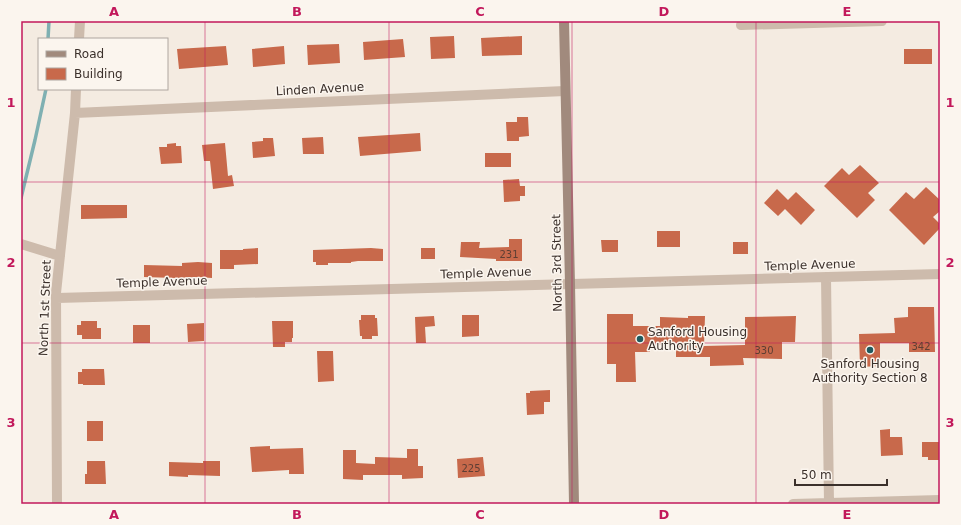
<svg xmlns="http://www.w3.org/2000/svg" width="961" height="525" viewBox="0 0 961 525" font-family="'DejaVu Sans',sans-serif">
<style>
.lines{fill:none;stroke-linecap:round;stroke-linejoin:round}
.stream{stroke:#7fb0b2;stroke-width:3.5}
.building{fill:#c8694b}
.street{stroke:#cdbbac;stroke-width:10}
.secondary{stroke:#a18a7d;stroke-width:10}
.grid{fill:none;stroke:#c2185b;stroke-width:1;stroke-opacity:0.55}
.poi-dot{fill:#1f5a5e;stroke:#fbf5ee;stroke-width:1.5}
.labels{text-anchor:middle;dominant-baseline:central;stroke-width:3;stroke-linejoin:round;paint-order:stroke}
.number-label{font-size:10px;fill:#5e3e33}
.street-label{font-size:12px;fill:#3b302b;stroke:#fbf5ee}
.poi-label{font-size:12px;fill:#3b302b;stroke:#fbf5ee;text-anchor:start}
.neatline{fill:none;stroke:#c2185b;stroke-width:1.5}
.grid-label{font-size:13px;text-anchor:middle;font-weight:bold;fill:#c2185b}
</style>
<rect width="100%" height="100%" fill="#f4ebe1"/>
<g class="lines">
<path class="stream" d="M48 39 49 21
M21 198 35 140 46 89"/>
</g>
<path class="building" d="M454 36 455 58 431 59 430 37Z
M522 36V55L482 56 481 38Z
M403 39 405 57 364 60 363 42Z
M339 44 340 63 308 65 307 45Z
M226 46 228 65 179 69 177 49Z
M284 46 285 64 253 67 252 49Z
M904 49H932V64H904Z
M517 117H528L529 136 519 137V141H507L506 122H517Z
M420 133 421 151 360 156 358 137Z
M323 137 324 154H303L302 138Z
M263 138H273L275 156 253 158 252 142 263 141Z
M176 143V146H181L182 163 161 164 159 147H167V144Z
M225 143 228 176 232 175 234 186 213 189 210 161H204L202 145Z
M485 153H511V167H485Z
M860 165 879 183 868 193 875 200 857 218 824 186 842 168 849 175Z
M519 179 520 186H525V196H520V201L504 202 503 180Z
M926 187 940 200V211L933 217 940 224V228L924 245 889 210 906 192 914 199Z
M777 189 788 200 796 192 815 210 801 225 785 209 778 216 764 203Z
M81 205H127V218L81 219Z
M657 231H680V247H657Z
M509 239H522V261H496V259L460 257 461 242H480L479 248 509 247Z
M601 240H618V252H602Z
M733 242H748V254H733Z
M258 248V264L234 265V269H220V250H243V249Z
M371 248 383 249V261H358L351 262V263H328V265H316V262H313V250Z
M421 248H435V259H421Z
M198 262 212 263V278L198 277 175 278 144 277V265L182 266V263Z
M908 307H934L935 352H909V343H880V366L860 367 859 334 895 333 894 318 908 317Z
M607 314H633V326H660V317L688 318V316H705L704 346 745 345V317L796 316 795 342H782V359L743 358 744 365 710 366V357H676V345H650V352H635L636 382H616V364H607Z
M361 315H375V318H377L378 336H372V339H362V336H360L359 320H361Z
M462 315H479V336L462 337Z
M434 316 435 326 425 327 426 343H416L415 317Z
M81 321H97V328H101V339H82V335H77V325H81Z
M272 321H293V338H292V342H285V347H273Z
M204 323V341L188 342 187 324Z
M133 325H150V343H133Z
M317 351H333L334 381 318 382Z
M82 369H104L105 385H83V384H78V372H82Z
M550 390V402H544V414L527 415 526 393H530V391Z
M87 421H103V441H87Z
M890 429V437H902L903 455 881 456 880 430Z
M922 442H940V460H928V457H922Z
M270 446V449L303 448 304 474H289V470L252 472 250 447Z
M407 449H418V466H423V478L402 479V475H363V480L343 479V450H356V463L375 464V457L407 458Z
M483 457 485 476 458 478 457 459Z
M87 461H105L106 484H85V474H87Z
M203 461H220V476L188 475V477L169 476V462L203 463Z"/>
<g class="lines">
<path class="street" d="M741 25 882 21
M79 39 80 21
M75 113 565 91
M21 244 60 256
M826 277 829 504
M57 298 940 274
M57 504 56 293 75 113 76 89
M793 504 940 500"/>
<path class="secondary" d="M564 21 570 284 574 504"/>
</g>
<path class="grid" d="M205 21V504M389 21V504M572 21V504M756 21V504M21 182H940M21 343H940"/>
<g class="poi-dot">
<circle cx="640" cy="339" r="4"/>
<circle cx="870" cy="350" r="4"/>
</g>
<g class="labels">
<g class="number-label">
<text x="509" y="254">231</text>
<text x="921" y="346">342</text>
<text x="764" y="350">330</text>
<text x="471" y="468">225</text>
</g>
<g class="street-label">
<text transform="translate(320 89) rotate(-3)">Linden Avenue</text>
<text transform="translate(557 263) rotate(-91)">North 3rd Street</text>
<text transform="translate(810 265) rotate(-2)">Temple Avenue</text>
<text transform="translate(486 273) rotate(-2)">Temple Avenue</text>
<text transform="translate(162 282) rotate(-2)">Temple Avenue</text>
<text transform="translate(45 308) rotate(-88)">North 1st Street</text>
</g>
<g class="poi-label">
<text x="648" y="332">Sanford Housing<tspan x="648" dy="14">Authority</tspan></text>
<text x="870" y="364" text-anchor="middle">Sanford Housing<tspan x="870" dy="14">Authority Section 8</tspan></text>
</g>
</g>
<rect width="961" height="525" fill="none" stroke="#fbf5ee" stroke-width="44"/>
<rect x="38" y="38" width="130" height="52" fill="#fbf5ee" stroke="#aea6a0"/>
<rect x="46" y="51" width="20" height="6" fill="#a18a7d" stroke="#aea6a0"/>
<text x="74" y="58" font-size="12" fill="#3b302b">Road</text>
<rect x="46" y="68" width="20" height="12" fill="#c8694b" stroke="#aea6a0"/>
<text x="74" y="78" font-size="12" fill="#3b302b">Building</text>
<path d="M795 479v6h92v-6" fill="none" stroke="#3b302b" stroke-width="2"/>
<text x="801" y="479" font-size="12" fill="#3b302b" stroke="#fbf5ee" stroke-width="3" paint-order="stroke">50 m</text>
<rect x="22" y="22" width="917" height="481" class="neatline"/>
<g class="grid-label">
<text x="114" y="16">A</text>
<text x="297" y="16">B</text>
<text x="480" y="16">C</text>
<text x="664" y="16">D</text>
<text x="847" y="16">E</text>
<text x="11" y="107">1</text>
<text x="950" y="107">1</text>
<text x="11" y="267">2</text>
<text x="950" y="267">2</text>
<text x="11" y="427">3</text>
<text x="950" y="427">3</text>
<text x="114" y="519">A</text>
<text x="297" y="519">B</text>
<text x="480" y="519">C</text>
<text x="664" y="519">D</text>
<text x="847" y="519">E</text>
</g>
</svg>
